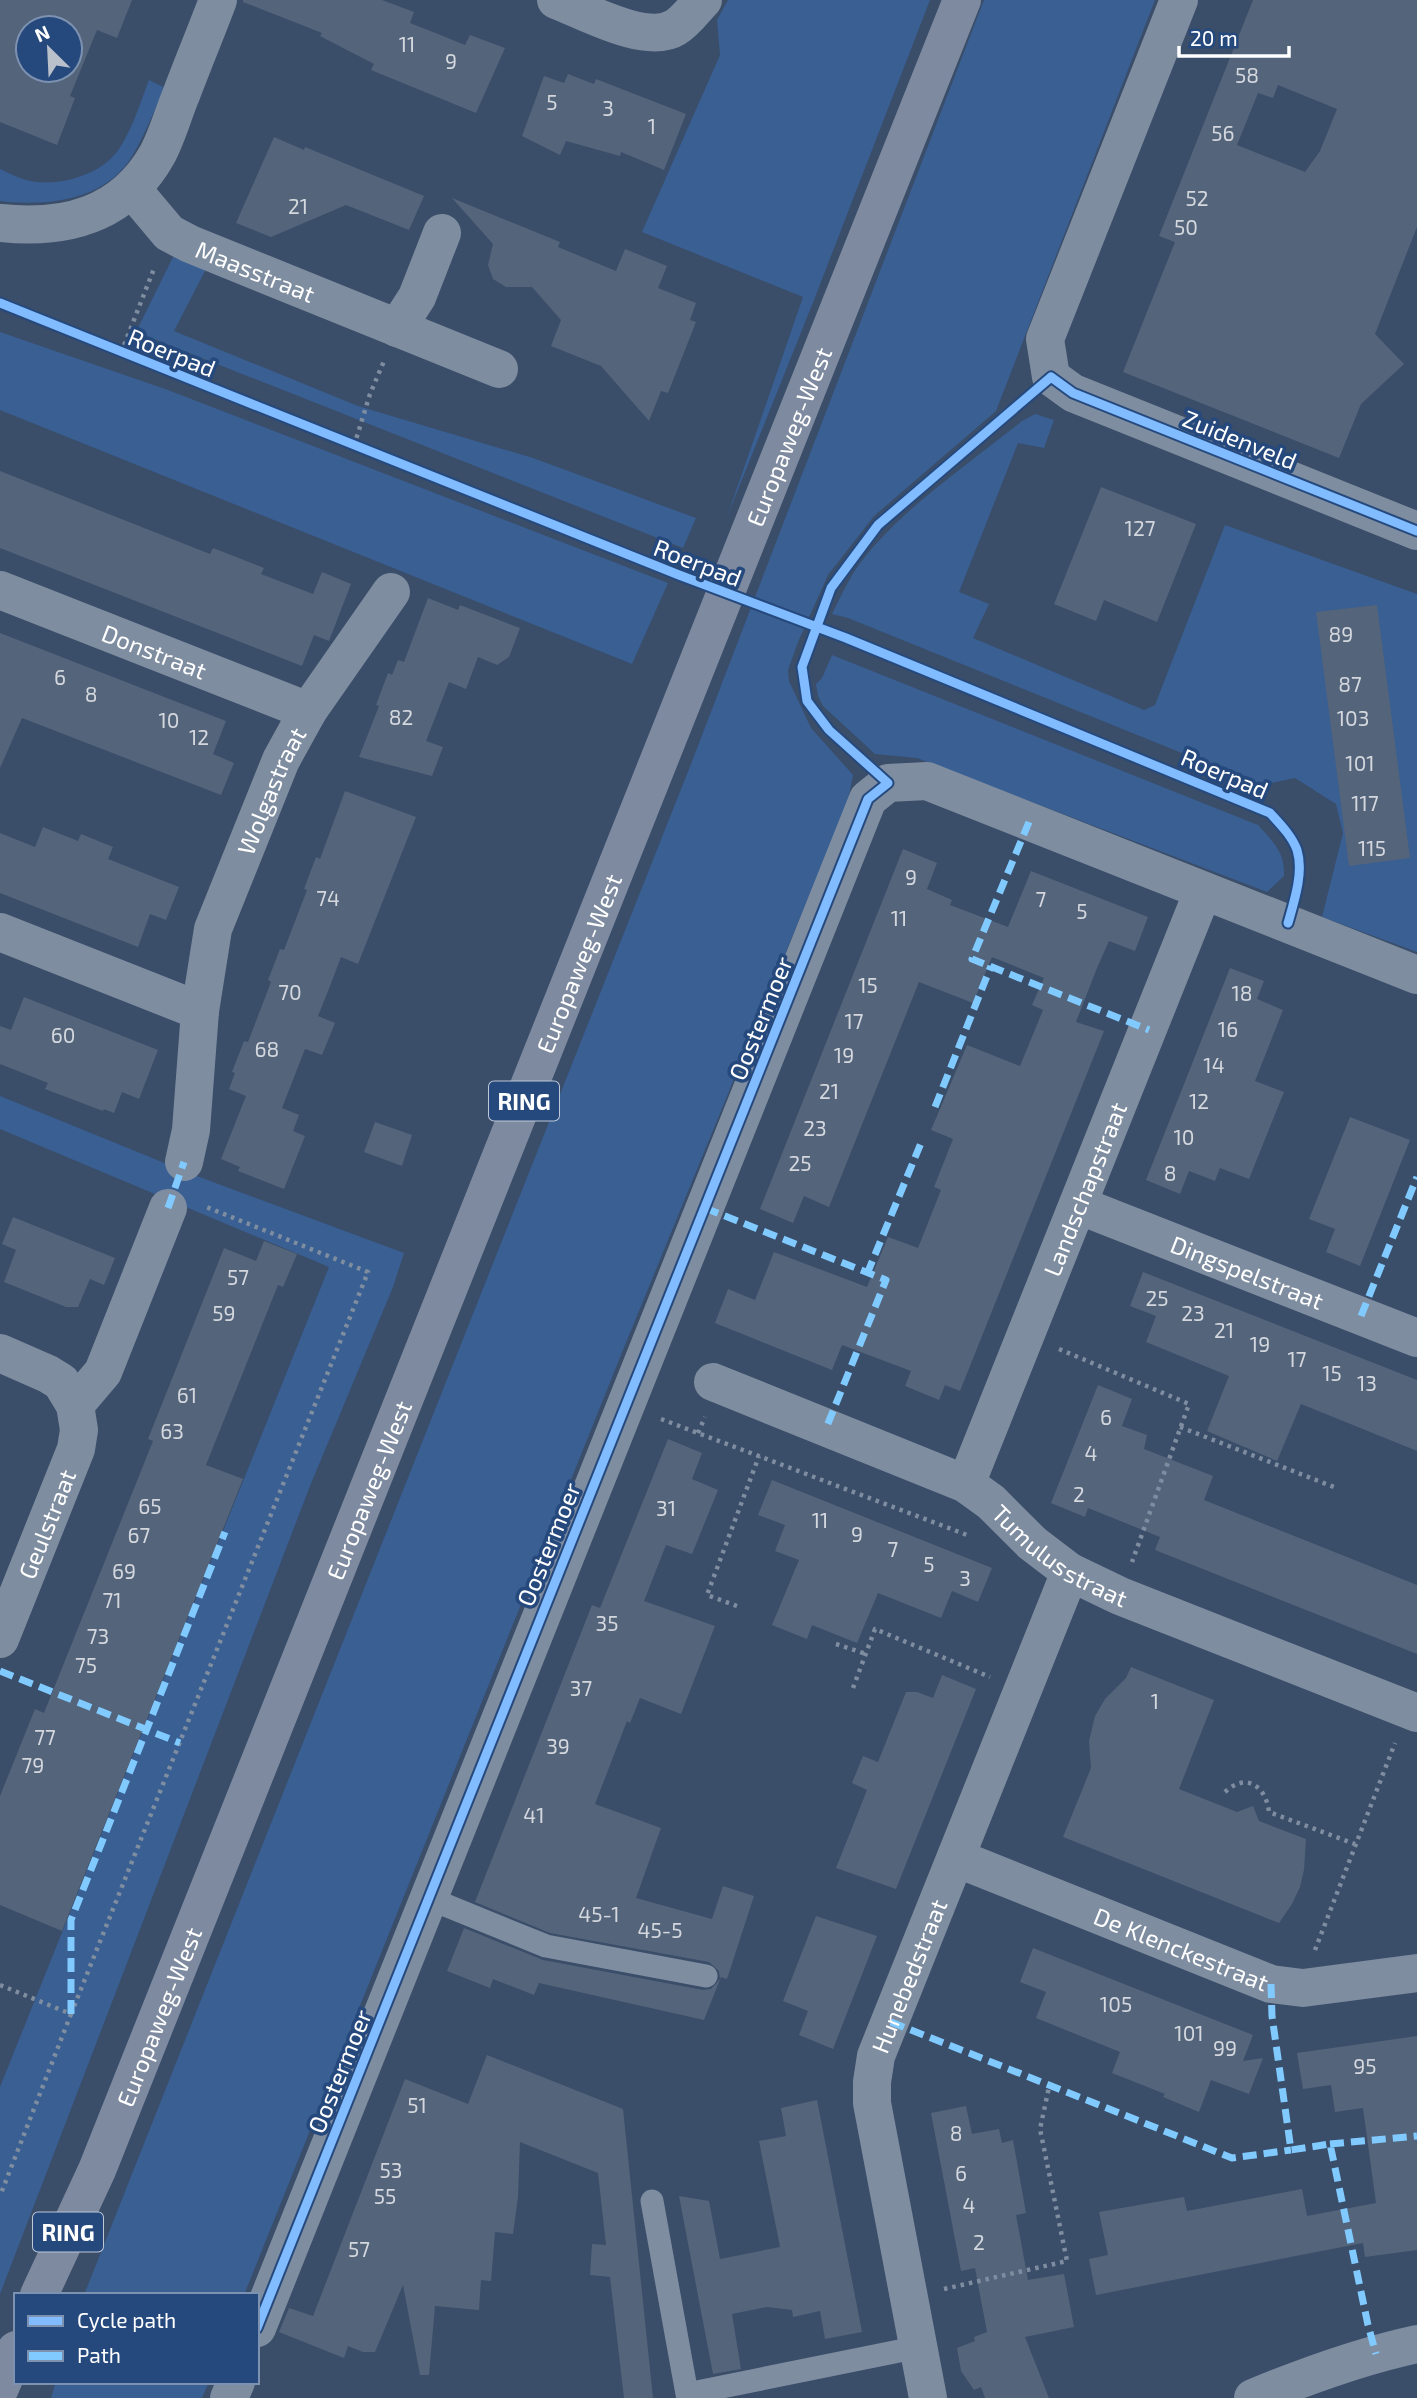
<svg xmlns="http://www.w3.org/2000/svg" width="1417" height="2398" viewBox="0 0 1417 2398" font-family="'Exo 2',sans-serif">
<style>
.green{fill:#395f93}
.building{fill:#54647b;fill-rule:evenodd}
.lines{fill:none;stroke-linecap:round;stroke-linejoin:round}
.path{stroke:#7f8da0;stroke-width:4.5;stroke-dasharray:3.5 5;stroke-linecap:butt}
.service{stroke:#7f8da0;stroke-width:23}
.minor{stroke:#7f8da0;stroke-width:38}
.primary{stroke:#7e8a9f;stroke-width:38}
.quiet{stroke:#80caff;stroke-width:7;stroke-dasharray:14 7;stroke-linecap:butt}
.cycleway-casing{stroke:#26497d;stroke-width:13}
.cycleway{stroke:#80bcff;stroke-width:9}
.labels{text-anchor:middle;dominant-baseline:central;stroke-width:7;stroke-linejoin:round;paint-order:stroke}
.number-label{font-size:21px;fill:#d4d8de}
.shield{fill:#26497d;stroke:#bec8d8;stroke-width:2}
.shield-label{font-size:23px;font-weight:bold;fill:#fff}
.street-label{font-size:24px;fill:#fff;stroke:#26497d}
</style>
<rect width="100%" height="100%" fill="#3a4d69"/>
<path class="green" d="M728 0H930L814 300 727 517 803 297 642 232 720 55 717 20Z
M984 0H1155L996 411 874 516 828 575 798 642 788 670 789 681 811 728 853 775 848 801 623 1350 244 2295H84L691 764Z
M149 80 165 88C154 110 142 142 129 161 100 202 44 206 0 201V169C11 174 24 181 36 182 64 185 102 174 119 149 133 128 140 103 149 80Z
M173 257 206 269 174 331 358 406 533 458 696 518 683 548 136 332Z
M0 332 168 390 668 583 632 664 0 410Z
M1035 414 1054 420 1044 448 1018 443 959 592 989 604 973 638 1144 710 1155 705 1225 525 1417 594V952L1322 917 1343 833 1336 804 1295 778 1261 785 848 618 832 614C841 596 849 578 861 562 901 509 970 463 1022 421Z
M832 655 1258 825C1274 843 1285 852 1284 876L1267 892 917 758 875 754 823 706 818 696 816 684 822 678Z
M0 1096 194 1175 404 1253 393 1287 310 1486 0 2294V2087L329 1267 0 1129Z
M56 2382H209L202 2398H51Z"/>
<path class="building" d="M0 0H132L117 38 97 30 70 96 75 98 57 145 0 122ZM28 28H70V70H28Z
M243 0H382L414 12 410 23 438 34 465 45 470 35 505 48 476 113 371 70 374 64 320 36 322 33 243 2Z
M1253 0H1417V227L1375 334 1404 364 1361 404 1339 458 1123 372 1175 242 1159 236ZM1278 85 1337 109 1320 151 1305 172 1237 145 1258 93 1273 98Z
M568 74 594 84 596 79 686 114 664 170 621 152 620 156 566 141 560 155 522 136 544 76 564 83Z
M274 137 304 150 305 147 424 196 409 230 346 205 271 237 236 223Z
M452 198 560 242 558 247 616 271 625 249 667 266 658 288 696 303 690 320 696 322 668 393 661 391 649 421 601 366 551 346 561 320 532 287H506L493 279 488 265 493 244Z
M0 471 210 554 213 548 264 568 261 574 313 594 322 572 351 584 329 641 314 635 302 666 0 548Z
M1101 487 1196 524 1157 622 1104 600 1096 621 1054 604Z
M428 598 458 610 460 605 520 628 509 657 497 665 478 657 466 689 449 682 426 741 443 747 432 776 359 757 379 706 376 705 388 673 392 675 398 660 404 662Z
M1377 605 1410 858 1349 866 1316 612Z
M0 633 226 721 213 754 234 763 221 795 22 718 0 768Z
M345 791 416 817 358 964 341 957 330 986 318 1016 335 1023 322 1055 305 1049 282 1108 299 1115 293 1131 305 1136 284 1189 238 1171 240 1167 221 1159 246 1096 229 1089 235 1073 232 1072 244 1041 248 1042 271 982 268 980 280 949 284 950 307 890 304 889 316 857 320 859Z
M43 827 78 841 81 834 113 847 108 859 179 887 166 920 150 914 138 947 0 893V833L35 847Z
M903 849 937 863 927 889 952 900 950 905 1008 927 1031 871 1148 917 1135 951 1109 941 1097 968 1076 1022 1104 1031 960 1391 945 1385 939 1400 905 1386 911 1371 842 1345 832 1370 715 1323 728 1289 755 1300 774 1252 867 1287 888 1237 918 1248 941 1190 934 1187 953 1139 931 1130 967 1045 1020 1066 1043 1010 1032 1005 1044 978 992 957 973 1003 919 982 829 1207 804 1196 793 1223 760 1209Z
M1230 968 1264 981 1257 999 1283 1010 1255 1081 1284 1092 1249 1179 1220 1168 1215 1181 1189 1171 1180 1194 1146 1180Z
M24 997 158 1050 139 1099 122 1092 114 1113 104 1109 103 1111 45 1089 48 1083 0 1064V1026L11 1030Z
M1350 1117 1410 1140 1360 1266 1326 1252 1335 1229 1309 1219Z
M375 1122 412 1135 402 1166 364 1152Z
M13 1217 115 1258 104 1285 90 1279 78 1307H66L4 1282 16 1250 2 1244Z
M264 1241 297 1254 283 1287 278 1285 206 1465 243 1479 62 1931 0 1905V1796L35 1709 44 1713 153 1441 148 1439 224 1248 256 1261Z
M1143 1272 1417 1380V1451L1301 1404 1277 1461 1207 1431 1229 1376 1146 1342 1156 1316 1130 1306Z
M1098 1385 1132 1399 1122 1426 1147 1435 1144 1449 1213 1476 1204 1500 1417 1585V1654L1155 1550 1160 1537 1088 1508 1085 1517 1051 1503Z
M668 1439 702 1453 692 1479 718 1490 692 1554 666 1545 644 1601 715 1626 681 1714 640 1698 630 1723 627 1721 595 1804 661 1828 636 1898 712 1919 723 1886 754 1896 727 1979 721 1977 704 2020 539 1983 534 1995 493 1979 490 1988 447 1971 464 1928 543 1960 703 1990 711 1989 720 1979 719 1971 709 1962 550 1933 475 1902 592 1605 600 1608Z
M772 1480 992 1568 978 1602 952 1591 941 1618 878 1593 857 1643 812 1625 807 1639 772 1625 799 1560 775 1551 785 1525 758 1515Z
M1131 1667 1214 1700 1179 1789 1237 1812 1253 1806 1259 1821 1306 1839 1304 1870 1300 1887 1292 1904 1279 1923 1063 1837 1091 1768 1089 1741 1095 1716 1105 1699 1126 1678Z
M942 1675 976 1689 896 1889 836 1868 867 1790 852 1783 863 1756 878 1762 906 1692H917L933 1698Z
M816 1916 877 1936 833 2049 799 2035 808 2011 783 2001Z
M1033 1948 1253 2035 1243 2061 1263 2058 1249 2094 1211 2080 1199 2112 1163 2097 1165 2094 1112 2073 1120 2052 1036 2018 1046 1992 1020 1982Z
M1417 2036V2250L1365 2257 1363 2243 1096 2295 1089 2259 1108 2255 1099 2212 1184 2197 1187 2211 1302 2189 1307 2216 1376 2203 1363 2108 1335 2112 1331 2085 1303 2089 1297 2053Z
M487 2055 623 2109 653 2398H624L610 2277 590 2275 592 2244 606 2245 598 2173 520 2142 518 2197 513 2234 495 2232 491 2281 481 2280 479 2310 435 2306 429 2375H420L403 2285 375 2352H363L348 2346 344 2358 279 2332 289 2308 313 2316 405 2079 468 2104Z
M817 2100 862 2332 825 2339 820 2311 793 2317 792 2310 767 2307 732 2314 741 2369 713 2374 679 2196 709 2201 720 2259 780 2247 759 2141 786 2136 781 2108Z
M966 2106 972 2134 999 2129 1002 2143 1013 2140 1026 2213 1016 2215 1028 2280 1064 2274 1074 2327 1025 2337 1049 2398H985L981 2387 974 2390 961 2371 957 2348 975 2341 974 2337 987 2332 975 2268 961 2271 931 2113Z"/>
<g class="lines">
<path class="path" d="M121 353 155 266
M354 446 370 394 384 361
M1059 1349 1189 1404 1132 1562
M661 1419 967 1535
M1180 1427 1334 1487
M698 1433 705 1417
M737 1606 707 1595 759 1456
M836 1644 866 1654
M853 1688 875 1629 990 1677
M1225 1792C1246 1772 1266 1786 1269 1812L1355 1844
M1315 1950 1395 1743
M0 1985 71 2014 0 2196
M71 2014 368 1272 204 1206
M944 2289 1067 2261 1040 2129 1049 2087"/>
<path class="service" d="M428 1898 546 1946 706 1976
M652 2201 687 2394 919 2347"/>
<g class="minor">
<path d="M556 0C585 11 647 46 676 27 686 21 695 8 703 0"/>
<path d="M1179 0 1045 339 1051 377 1073 393 1417 531"/>
<path id="s1" d="M132 189 169 233 190 244 499 369"/>
<path d="M0 223C65 230 123 215 157 155 167 137 173 114 181 95 193 63 206 32 218 0"/>
<path d="M397 328 417 297 442 233"/>
<path id="s2" d="M0 590 308 711"/>
<path d="M0 932 200 1011 191 1130 184 1162"/>
<path id="s3" d="M200 1011 213 929 281 760 308 711 391 592"/>
<path id="s4" d="M1078 1205 1417 1338"/>
<path d="M0 1353 48 1374 61 1382 75 1405 103 1372 168 1208"/>
<path id="s5" d="M713 1382 966 1484 991 1502 1032 1543 1070 1572 1120 1596 1417 1713"/>
<path id="s6" d="M966 1484 1203 891"/>
<path id="s7" d="M0 1639 76 1449 79 1430 75 1405"/>
<path id="s8" d="M956 1858 1271 1984 1303 1988 1417 1973"/>
<path d="M257 2328 868 799 888 783 927 781 1417 975"/>
<path d="M229 2398 236 2382"/>
<path id="s9" d="M928 2398 872 2103V2082L876 2056 1070 1572"/>
<path d="M1253 2398C1306 2376 1361 2356 1417 2344"/>
</g>
<g class="primary">
<path id="s10" d="M39 2295 97 2170 962 0"/>
<path d="M0 2388 16 2350"/>
</g>
<path class="quiet" d="M1029 822 972 959 1149 1030
M935 1107 991 966
M168 1208 184 1162
M705 1208 886 1280 827 1426
M867 1274 921 1143
M1361 1316 1417 1177
M0 1671 180 1743
M1271 1984 1272 2016 1291 2150 1330 2144 1368 2325 1376 2354
M71 2014V1920L225 1532
M891 2022 1232 2158 1291 2150
M1330 2144 1417 2136"/>
<g class="cycleway-casing">
<path id="cycleway" d="M0 303 679 575 846 638 1270 813C1280 824 1292 836 1297 850 1304 872 1294 902 1288 923
M257 2328 868 799 888 783 829 730 807 701 802 667 831 588 878 525 1051 377 1073 393 1417 531"/>
</g>
<use href="#cycleway" class="cycleway"/>
</g>
<g class="labels">
<g class="number-label">
<text x="407" y="43">11</text>
<text x="451" y="60">9</text>
<text x="1247" y="74">58</text>
<text x="552" y="101">5</text>
<text x="608" y="107">3</text>
<text x="652" y="125">1</text>
<text x="1223" y="132">56</text>
<text x="1197" y="197">52</text>
<text x="298" y="205">21</text>
<text x="1186" y="226">50</text>
<text x="1140" y="527">127</text>
<text x="1341" y="633">89</text>
<text x="60" y="676">6</text>
<text x="1350" y="683">87</text>
<text x="91" y="693">8</text>
<text x="401" y="716">82</text>
<text x="1353" y="717">103</text>
<text x="169" y="719">10</text>
<text x="199" y="736">12</text>
<text x="1360" y="762">101</text>
<text x="1365" y="802">117</text>
<text x="1372" y="847">115</text>
<text x="911" y="876">9</text>
<text x="328" y="897">74</text>
<text x="1041" y="898">7</text>
<text x="1082" y="910">5</text>
<text x="899" y="917">11</text>
<text x="868" y="984">15</text>
<text x="290" y="991">70</text>
<text x="1242" y="992">18</text>
<text x="854" y="1020">17</text>
<text x="1228" y="1028">16</text>
<text x="63" y="1034">60</text>
<text x="267" y="1048">68</text>
<text x="844" y="1054">19</text>
<text x="1214" y="1064">14</text>
<text x="829" y="1090">21</text>
<text x="1199" y="1100">12</text>
<text x="815" y="1127">23</text>
<text x="1184" y="1136">10</text>
<text x="800" y="1162">25</text>
<text x="1170" y="1172">8</text>
<text x="238" y="1276">57</text>
<text x="1157" y="1297">25</text>
<text x="224" y="1312">59</text>
<text x="1193" y="1312">23</text>
<text x="1224" y="1329">21</text>
<text x="1260" y="1343">19</text>
<text x="1297" y="1358">17</text>
<text x="1332" y="1372">15</text>
<text x="1367" y="1382">13</text>
<text x="187" y="1394">61</text>
<text x="1106" y="1416">6</text>
<text x="172" y="1430">63</text>
<text x="1091" y="1452">4</text>
<text x="1079" y="1493">2</text>
<text x="150" y="1505">65</text>
<text x="666" y="1507">31</text>
<text x="820" y="1519">11</text>
<text x="857" y="1533">9</text>
<text x="139" y="1534">67</text>
<text x="893" y="1548">7</text>
<text x="929" y="1563">5</text>
<text x="124" y="1570">69</text>
<text x="965" y="1577">3</text>
<text x="112" y="1599">71</text>
<text x="607" y="1622">35</text>
<text x="98" y="1635">73</text>
<text x="86" y="1664">75</text>
<text x="581" y="1687">37</text>
<text x="1155" y="1700">1</text>
<text x="45" y="1736">77</text>
<text x="558" y="1745">39</text>
<text x="33" y="1764">79</text>
<text x="534" y="1814">41</text>
<text x="599" y="1913">45-1</text>
<text x="660" y="1929">45-5</text>
<text x="1116" y="2003">105</text>
<text x="1189" y="2032">101</text>
<text x="1225" y="2047">99</text>
<text x="1365" y="2065">95</text>
<text x="417" y="2104">51</text>
<text x="956" y="2132">8</text>
<text x="391" y="2169">53</text>
<text x="961" y="2172">6</text>
<text x="385" y="2195">55</text>
<text x="969" y="2204">4</text>
<text x="979" y="2241">2</text>
<text x="359" y="2248">57</text>
</g>
<g class="shield">
<rect x="489" y="1081.5" width="70" height="39" rx="5"/>
<rect x="33" y="2212.5" width="70" height="39" rx="5"/>
</g>
<g class="shield-label">
<text x="524" y="1101">RING</text>
<text x="68" y="2232">RING</text>
</g>
<g class="street-label">
<text stroke="none"><textPath href="#s1" startOffset="152">Maasstraat</textPath></text>
<text transform="translate(172 352) rotate(22)">Roerpad</text>
<text stroke="none"><textPath href="#s10" startOffset="2004">Europaweg-West</textPath></text>
<text transform="translate(1240 439) rotate(22)">Zuidenveld</text>
<text transform="translate(698 562) rotate(21)">Roerpad</text>
<text stroke="none"><textPath href="#s2" startOffset="166">Donstraat</textPath></text>
<text transform="translate(1225 773) rotate(23)">Roerpad</text>
<text stroke="none"><textPath href="#s3" startOffset="233">Wolgastraat</textPath></text>
<text stroke="none"><textPath href="#s10" startOffset="1437">Europaweg-West</textPath></text>
<text transform="translate(760 1018) rotate(-68)">Oostermoer</text>
<text stroke="none"><textPath href="#s6" startOffset="318">Landschapstraat</textPath></text>
<text stroke="none"><textPath href="#s4" startOffset="182">Dingspelstraat</textPath></text>
<text stroke="none"><textPath href="#s10" startOffset="870">Europaweg-West</textPath></text>
<text stroke="none"><textPath href="#s7" startOffset="124">Geulstraat</textPath></text>
<text transform="translate(548 1544) rotate(-68)">Oostermoer</text>
<text stroke="none"><textPath href="#s5" startOffset="392">Tumulusstraat</textPath></text>
<text stroke="none"><textPath href="#s8" startOffset="243">De Klenckestraat</textPath></text>
<text stroke="none"><textPath href="#s9" startOffset="434">Hunebedstraat</textPath></text>
<text stroke="none"><textPath href="#s10" startOffset="303">Europaweg-West</textPath></text>
<text transform="translate(339 2071) rotate(-68)">Oostermoer</text>
</g>
</g>
<rect x="14" y="2293" width="245" height="91" fill="#26497d" stroke="#7d92b1" stroke-width="2"/>
<rect x="28" y="2316" width="35" height="10" fill="#80bcff" stroke="#7d92b1" stroke-width="2"/>
<text x="77" y="2328" font-size="21" fill="#ffffff">Cycle path</text>
<rect x="28" y="2351" width="35" height="10" fill="#80caff" stroke="#7d92b1" stroke-width="2"/>
<text x="77" y="2363" font-size="21" fill="#ffffff">Path</text>
<g transform="translate(49 49) rotate(336)"><circle r="33" fill="#26497d" stroke="#7d92b1" stroke-width="2"/>
<path d="M0-5L12 26L0 18L-12 26Z" fill="#bac1ca"/>
<text y="-10" font-size="19" font-weight="bold" text-anchor="middle" fill="#ffffff">N</text>
</g>
<path d="M1179 46v10h110v-10" fill="none" stroke="#ffffff" stroke-width="3.5"/>
<text x="1190" y="46" font-size="21" fill="#ffffff" stroke="#26497d" stroke-width="5" paint-order="stroke">20 m</text>
</svg>
